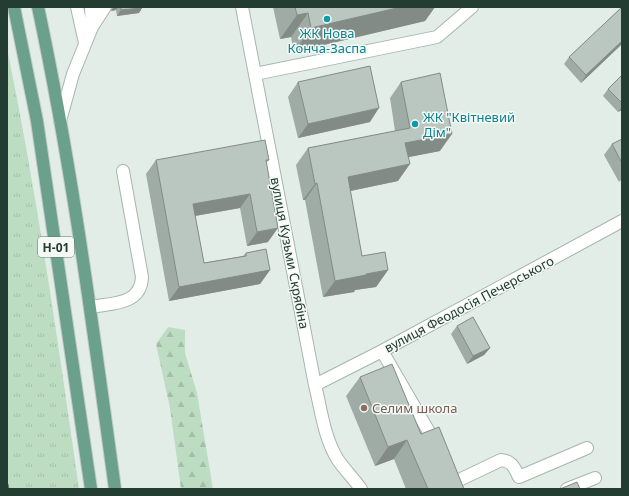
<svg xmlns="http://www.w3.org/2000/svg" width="629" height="496" viewBox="0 0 629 496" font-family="'Noto Sans',sans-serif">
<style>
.grass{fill:url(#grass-tufts)}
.forest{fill:url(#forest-firs)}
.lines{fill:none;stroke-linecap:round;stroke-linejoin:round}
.minor-casing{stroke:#a6b5ad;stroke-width:14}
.major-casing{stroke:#c2c9c6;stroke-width:14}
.minor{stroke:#fff;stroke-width:12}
.major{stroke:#6aa08c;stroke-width:12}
.rail{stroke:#5e796e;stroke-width:3;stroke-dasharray:8 4;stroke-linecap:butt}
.wall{fill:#9faba5}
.shaded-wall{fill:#828b86}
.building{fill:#b9c7c0;stroke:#828b86}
.culture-dot{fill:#0f9aa8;stroke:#f4f9f6;stroke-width:1.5}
.education-dot{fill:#8d6e63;stroke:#f4f9f6;stroke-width:1.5}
.labels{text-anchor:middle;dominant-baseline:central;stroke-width:3;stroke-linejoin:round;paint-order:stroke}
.shield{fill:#f4f9f6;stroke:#62756e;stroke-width:1}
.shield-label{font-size:12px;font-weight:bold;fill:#243d33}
.culture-label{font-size:13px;fill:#0d838f;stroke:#f4f9f6}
.street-label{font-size:13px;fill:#243d33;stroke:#f4f9f6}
.education-label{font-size:13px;fill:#785e54;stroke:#f4f9f6;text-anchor:start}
</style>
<defs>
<pattern id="grass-tufts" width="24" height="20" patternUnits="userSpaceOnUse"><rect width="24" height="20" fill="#bdddc2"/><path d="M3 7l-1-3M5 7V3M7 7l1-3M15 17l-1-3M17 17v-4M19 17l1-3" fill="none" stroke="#a2bfa7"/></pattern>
<pattern id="forest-firs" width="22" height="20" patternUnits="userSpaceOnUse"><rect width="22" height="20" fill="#bdddc2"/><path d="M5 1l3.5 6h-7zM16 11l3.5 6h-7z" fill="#a2bfa7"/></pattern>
</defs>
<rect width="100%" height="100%" fill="#e3ede7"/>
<path class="grass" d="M7 48C37 194 58 342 79 489H7Z"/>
<path class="forest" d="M168 327 185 330V353L197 393 213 489H181L170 408 156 344Z"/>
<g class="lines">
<g class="minor-casing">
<path id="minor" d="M77 7 85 43
M242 7 315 385C321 409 324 438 338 460 345 470 354 479 361 489
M92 27 105 7
M255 74 437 37 472 7
M60 121 73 74 92 27 91 7
M91 307C112 303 141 305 142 277L123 171
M382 351 436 444
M315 385 382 351 622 221
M457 481 501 460C512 461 514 467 519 477L587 448
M567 489 595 478"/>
</g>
<g class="major-casing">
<path id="major" d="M14 7 37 121 91 489
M38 7C72 166 93 328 115 489"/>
</g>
<use href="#minor" class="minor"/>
<use href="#major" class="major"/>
<path class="rail" d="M7 484 8 489"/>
</g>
<path class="wall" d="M112 7H142V8L139 13 117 16 116 10 111 11Z
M273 7H435L425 21 294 52 291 37 280 39Z
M622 7V44L581 83 564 64 569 57Z
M622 75V110L618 112 603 96 608 89Z
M298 82 370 122 298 138 288 97Z
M401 82 440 151 408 157 398 181 350 191 362 256 388 270 376 287 355 290 354 292 323 297 305 200H303L296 165 308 148 395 131 390 98Z
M622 139V179L619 182 604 155 612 144Z
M156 160H269L266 163 268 242 247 246 240 208 195 216 204 263 243 256 246 253 270 270 260 284 169 301 146 174Z
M457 326 490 348 484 355 467 364 451 334Z
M360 377 421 434 464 489H406L394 459 375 466 346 396Z"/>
<path class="shaded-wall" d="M114 7H118L116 10 111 11Z
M401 7H435L425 21 294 52 311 28Z
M142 8 139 13 117 16 121 10Z
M308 13 291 37 280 39 297 15Z
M622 41V44L581 83 586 75Z
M622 107V110L618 112Z
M379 108 370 122 298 138 308 124Z
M452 134 440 151 394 160 405 143Z
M410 164 398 181 336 194 348 177Z
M317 183 305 200H303L315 184Z
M250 194 240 208 183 218 193 204Z
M278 228 268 242 247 246 257 232Z
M270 270 260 284 169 301 179 287Z
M388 270 376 287 355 290 354 292 323 297 335 281 366 274Z
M490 348 484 355 467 364 473 356Z
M407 440 394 459 375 466 388 447Z"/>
<path class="building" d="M121 7H142V8L121 10Z
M295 7H401L311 28 308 13 297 15Z
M622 7V41L586 75 569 57Z
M370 66 379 108 308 124 298 82Z
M440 73 452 134 405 143 410 164 348 177 362 256 385 252 388 270 366 274V275L335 281 317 183 315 184 308 148 410 128 401 82Z
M622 75V103L608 89Z
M622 139V163L612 144Z
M265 140 269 160H266L278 228 257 232 250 194 193 204 204 263 246 256V253L266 249 270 270 179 287 156 160Z
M473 317 490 348 473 356 457 326Z
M392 364 421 434 439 427 464 489H428L407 440 388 447 360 377Z
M577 482 580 489H560Z"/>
<g class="culture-dot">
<circle cx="327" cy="19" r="4"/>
<circle cx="415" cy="124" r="4"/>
</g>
<circle class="education-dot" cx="364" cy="408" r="4"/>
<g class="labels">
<rect class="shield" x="38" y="237" width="36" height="20" rx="3"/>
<g class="shield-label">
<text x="56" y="247">Н-01</text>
</g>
<g class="culture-label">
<text x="327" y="33">ЖК Нова<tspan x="327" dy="15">Конча-Заспа</tspan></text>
<text x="423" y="117" text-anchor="start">ЖК "Квітневий<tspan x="423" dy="15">Дім"</tspan></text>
</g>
<g class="street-label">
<text transform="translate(290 253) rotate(79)">вулиця Кузьми Скрябіна</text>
<text transform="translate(469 304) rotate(-28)">вулиця Феодосія Печерського</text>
</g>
<g class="education-label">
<text x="372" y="408">Селим школа</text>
</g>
</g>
<rect width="629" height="496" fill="none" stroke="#243d33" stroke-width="16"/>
</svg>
